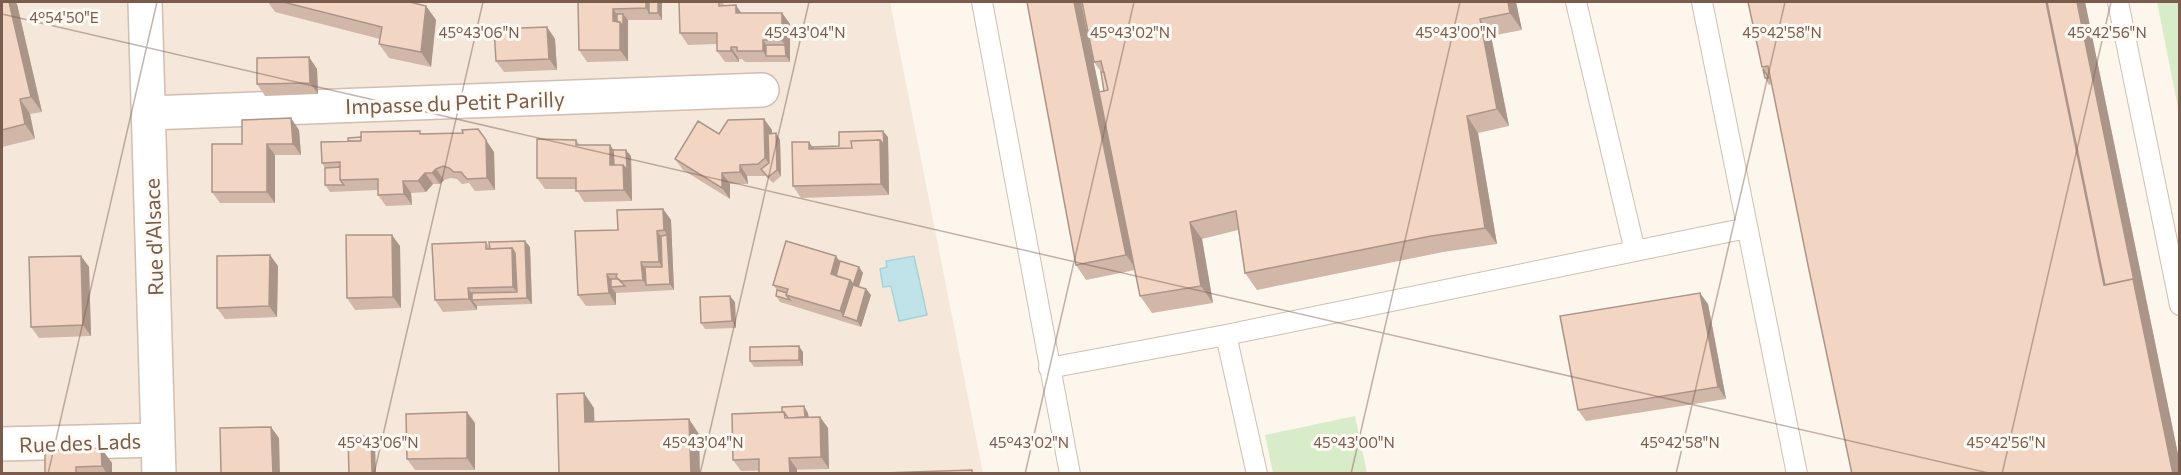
<svg xmlns="http://www.w3.org/2000/svg" width="2181" height="475" viewBox="0 0 2181 475" font-family="Commissioner,sans-serif">
<style>
.residential{fill:#f5e8da}
.green{fill:#d8ecc9}
.water{fill:#bfe3e8;stroke:#a5d3da;stroke-width:1.5}
.lines{fill:none;stroke-linecap:round;stroke-linejoin:round}
.lane-casing{stroke:#d1beb0;stroke-width:22}
.street-casing{stroke:#d1beb0;stroke-width:36}
.lane{stroke:#fff;stroke-width:20}
.street{stroke:#fff;stroke-width:33}
.wall{fill:#d1b7a8}
.shaded-wall{fill:#aa9588}
.building{fill:#f3d5c3;stroke:#aa9588;stroke-width:1.5}
.ticks{fill:none;stroke:#7a5c4d;stroke-width:1.5;stroke-opacity:0.45}
.labels{text-anchor:middle;dominant-baseline:central;stroke-width:6;stroke-linejoin:round;paint-order:stroke}
.street-label{font-size:21px;fill:#7a5c4d;stroke:#fffaf3}
.ticks-label{font-size:15px;text-anchor:middle;fill:#7a5c4d;stroke:#fffaf3;stroke-width:6;stroke-linejoin:round;paint-order:stroke}
</style>
<rect width="100%" height="100%" fill="#fdf6ec"/>
<path class="residential" d="M2 2H890L983 473H2Z"/>
<path class="green" d="M2157 2H2179V113Z
M1355 416 1367 473H1273L1265 435Z"/>
<path class="water" d="M914 256 927 315 899 321 891 286 883 287 880 269 887 267 886 261Z"/>
<g class="lines">
<g class="lane-casing">
<path id="lane" d="M982 2 1070 474
M1576 2 1635 251
M1702 2 1797 474
M2118 2 2180 305
M1226 335 1257 474
M1049 368 1226 335 1747 228"/>
</g>
<g class="street-casing">
<path id="street" d="M145 2 159 474
M149 113 762 90
M2 444 158 440"/>
</g>
<use href="#lane" class="lane"/>
<use href="#street" class="street"/>
</g>
<path class="wall" d="M2 2 17 4 42 112 30 114 35 139 2 147Z
M268 2H410L426 6 436 20 431 67 389 58 379 44 380 39 275 12Z
M578 2H662V20H628V61L587 62 579 50Z
M679 2H722L725 6 741 13H782L790 24V62H745L742 59H739V62H725L717 51V44L688 45 680 33Z
M1081 2 1100 92 1104 91 1101 72 1094 62 1082 2H1516L1522 30 1491 36 1509 126 1478 133 1497 244 1443 252 1257 290 1245 273 1238 230 1202 239 1213 303 1152 313 1140 296 1135 270 1086 280 1076 265Z
M1748 2H2085L2180 464V474L1772 84 1769 85 1765 78 1762 67Z
M547 27 555 39 557 70 504 72 496 61Z
M309 57 317 69 318 94 265 96 257 84Z
M764 119 772 130V134L776 133 780 140 781 176 773 183 766 176H747L748 184H730V199L683 170 675 159 719 134Z
M299 130 301 155H275V203H220L212 192 242 144Z
M423 134 494 152 495 190 475 191 469 183 462 184 457 179 451 178 444 180 440 184H433L426 192 411 193 412 205 386 206 378 195V190L330 192 325 185V168L322 163 348 141Z
M888 137 889 195 801 198 793 186 813 147 839 146Z
M576 140 580 145 613 150 631 156 632 201 584 202 576 189H545L537 178Z
M663 209 671 220 674 290 616 293V305L586 306 578 295 618 230Z
M486 242 489 246 530 247 532 304 477 306V310L443 312 435 300Z
M400 246 401 308 355 310 347 298Z
M81 256 89 267 91 336 39 338 31 327Z
M840 261 859 267 863 273 859 287 866 289 871 295 861 327 780 302 776 296 777 290 773 285Z
M278 266 277 317 225 319 217 308Z
M735 302 736 328 705 329 701 323Z
M1708 304 1726 399 1586 421 1578 410Z
M803 352V366L754 367 750 361Z
M808 413 809 417H820L828 428 829 469 741 471 733 460Z
M475 423V470H415L407 459Z
M101 448 112 463V474H45Z"/>
<path class="shaded-wall" d="M9 2H15L17 4 42 112 31 97Z
M646 2H654L649 13 646 8Z
M658 2H662V20L658 13Z
M1074 2H1081L1137 270 1126 255Z
M1508 2H1516L1522 30 1510 13Z
M2046 2H2054L2113 286 2104 285Z
M2077 2H2085L2180 464V474H2173L2133 279Z
M736 5 744 17 736 13Z
M426 6 436 20 431 67 421 52Z
M613 9 621 20 623 14 628 20V61L620 50 613 21Z
M782 13 790 24V62L786 56 785 45 782 40Z
M1480 19 1491 36 1509 126 1497 109Z
M547 27 555 39 557 70 549 59Z
M763 40 771 51 766 56 763 51Z
M731 47 739 59V62L731 51Z
M309 57 317 69 318 94 310 83Z
M20 99 30 114 35 139 25 124Z
M1467 116 1478 133 1497 244 1485 228Z
M291 118 299 130 301 155 293 144Z
M764 119 772 130 773 169 765 158Z
M883 131 888 137 889 195 881 184 880 140Z
M776 133 780 140 781 176 777 170Z
M486 140 494 152 495 190 487 178Z
M809 142 817 153 809 149Z
M267 144 275 155V203L267 192Z
M610 145 618 156V170L610 165Z
M626 150 631 156 632 201 624 190 623 165Z
M740 165 747 176 748 184 740 172Z
M436 169 444 180 440 184 432 173Z
M425 173 433 184 426 192 418 181Z
M722 173 730 184V199L722 188Z
M403 181 411 193 412 205 404 194Z
M663 209 671 220 674 290 670 284 667 235 664 230Z
M1190 222 1202 239 1213 303 1201 286Z
M657 231 665 242 667 273 659 262Z
M392 235 400 246 401 308 393 297Z
M525 241 530 247 532 304 527 298Z
M512 248 520 260 521 298 513 287Z
M270 255 278 266 277 317 269 306Z
M81 256 89 267 91 336 83 325Z
M836 256 844 267 840 281 831 274Z
M641 262 649 274 646 285 643 280Z
M859 267 863 273 849 318 843 316 840 311 850 280Z
M607 274 615 285 611 287 616 293V305L609 293Z
M468 288 476 300H472L477 306V310L469 299Z
M866 289 871 295 861 327 857 321Z
M1700 293 1708 304 1726 399 1718 387Z
M730 296 735 302 736 328 732 321Z
M799 346 803 352V366L799 360Z
M584 393 594 408 595 437 585 422Z
M804 406 808 413 809 429 805 422Z
M467 412 475 423V470L467 458Z
M820 417 828 428 829 469 821 457Z
M689 419 699 434 700 474H691Z
M271 427 279 438 280 474H273Z
M371 436 375 443 376 474H372Z
M101 448 112 463V474H107L102 466Z
M789 458 797 469V474H790Z"/>
<path class="building" d="M2 2H9L31 97 20 99 25 124 2 130Z
M283 2H410L426 6 421 52 379 44 382 27Z
M578 2H646V8L613 9V21L620 22V50H579Z
M649 2H658V13H649Z
M679 2H719V6L736 5V13H782V40H763V51H737V47H731V51H717V33H680Z
M1027 2H1074L1126 255 1076 265Z
M1082 2H1508L1510 13 1480 19 1497 109 1467 116 1485 228 1431 236 1245 273 1236 211 1190 222 1201 286 1140 296 1099 92 1108 90 1101 61 1094 62Z
M1748 2H2046L2104 285 2133 279 2173 474H1852L1809 270 1768 66 1762 67Z
M2047 2H2077L2134 281 2133 279 2105 285Z
M617 14H623V27L620 22H617Z
M547 27 549 59 496 61 494 29Z
M766 45H785L786 56H766Z
M309 57 310 83 257 84V58Z
M1763 69 1769 78H1765Z
M1101 72H1104L1108 90 1104 91Z
M291 118 293 144H267V192H212V144H242V120Z
M764 119 765 158 758 164 740 165V172L722 173V188L675 159 698 121 719 134 728 120Z
M478 129 486 140 487 178 467 179 461 172H454L449 168 443 166 436 169 432 173H425L418 181H403L404 194 378 195V179L340 180V162L322 163 321 142 361 141V132L420 131V134L463 133 462 130Z
M883 131 884 145 880 140 851 141 852 148 813 149V147L839 146V132Z
M776 133 777 170 768 177 761 169 769 163 768 134Z
M361 137V141H348V138Z
M537 139 576 140V145H610V165H623L624 190 576 191V178H537Z
M880 140 881 184 793 186 792 142H809V149L852 148 851 141Z
M613 150H626L627 170 623 165H614Z
M340 167V180L344 185H325V168Z
M663 209 664 230 657 231 659 262H641L643 280 621 281 616 277 617 274H607L609 293 578 295 575 231 618 230 617 210Z
M346 235H392L393 297 347 298Z
M667 235 670 284 646 285 645 267H662L661 236Z
M525 241 527 298 472 300V293L517 292 515 253 512 248 490 249 489 242Z
M786 241 836 256 831 274 850 280 840 311 786 295 788 289 773 285Z
M486 242V249L512 248 513 287 468 288 469 299 435 300 432 244Z
M270 255 269 306 217 308V256Z
M81 256 83 325 31 327 29 257Z
M840 261 859 267 853 285 850 280 836 276Z
M611 279H618L625 286 611 287Z
M853 285 866 289 857 321 843 316Z
M777 290 787 293 786 295 790 300 776 296Z
M1700 293 1718 387 1578 410 1560 316Z
M730 296 732 321 701 323 700 297Z
M799 346V360L750 361V347Z
M584 393 585 422 689 419 691 474H559L557 394Z
M804 406 805 417 788 418 784 412H782V407Z
M467 412V458L407 459 406 414Z
M784 412 785 418 820 417 821 457 789 458 790 474H759V459L733 460 732 414Z
M271 427 273 474H221L220 428Z
M371 436 372 474H349L348 437Z
M101 448 102 466 76 467V474H45V450Z
M972 470V474H882V473Z"/>
<path class="ticks" d="M2 14 1993 474M48 474 157 2M374 474 483 2M700 474 809 2M1025 474 1134 2M1351 474 1460 2M1676 474 1785 2M2002 474 2111 2"/>
<g class="labels">
<g class="street-label">
<text transform="translate(455 102) rotate(-2)">Impasse du Petit Parilly</text>
<text transform="translate(153 237) rotate(-92)">Rue d'Alsace</text>
<text transform="translate(80 442) rotate(-2)">Rue des Lads</text>
</g>
</g>
<g class="ticks-label">
<text x="64" y="23">4°54'50"E</text>
<text x="479" y="38">45°43'06"N</text>
<text x="805" y="38">45°43'04"N</text>
<text x="1130" y="38">45°43'02"N</text>
<text x="1456" y="38">45°43'00"N</text>
<text x="1782" y="38">45°42'58"N</text>
<text x="2107" y="38">45°42'56"N</text>
<text x="378" y="448">45°43'06"N</text>
<text x="703" y="448">45°43'04"N</text>
<text x="1029" y="448">45°43'02"N</text>
<text x="1354" y="448">45°43'00"N</text>
<text x="1680" y="448">45°42'58"N</text>
<text x="2006" y="448">45°42'56"N</text>
</g>
<rect width="2181" height="475" fill="none" stroke="#7a5c4d" stroke-width="6"/>
</svg>
